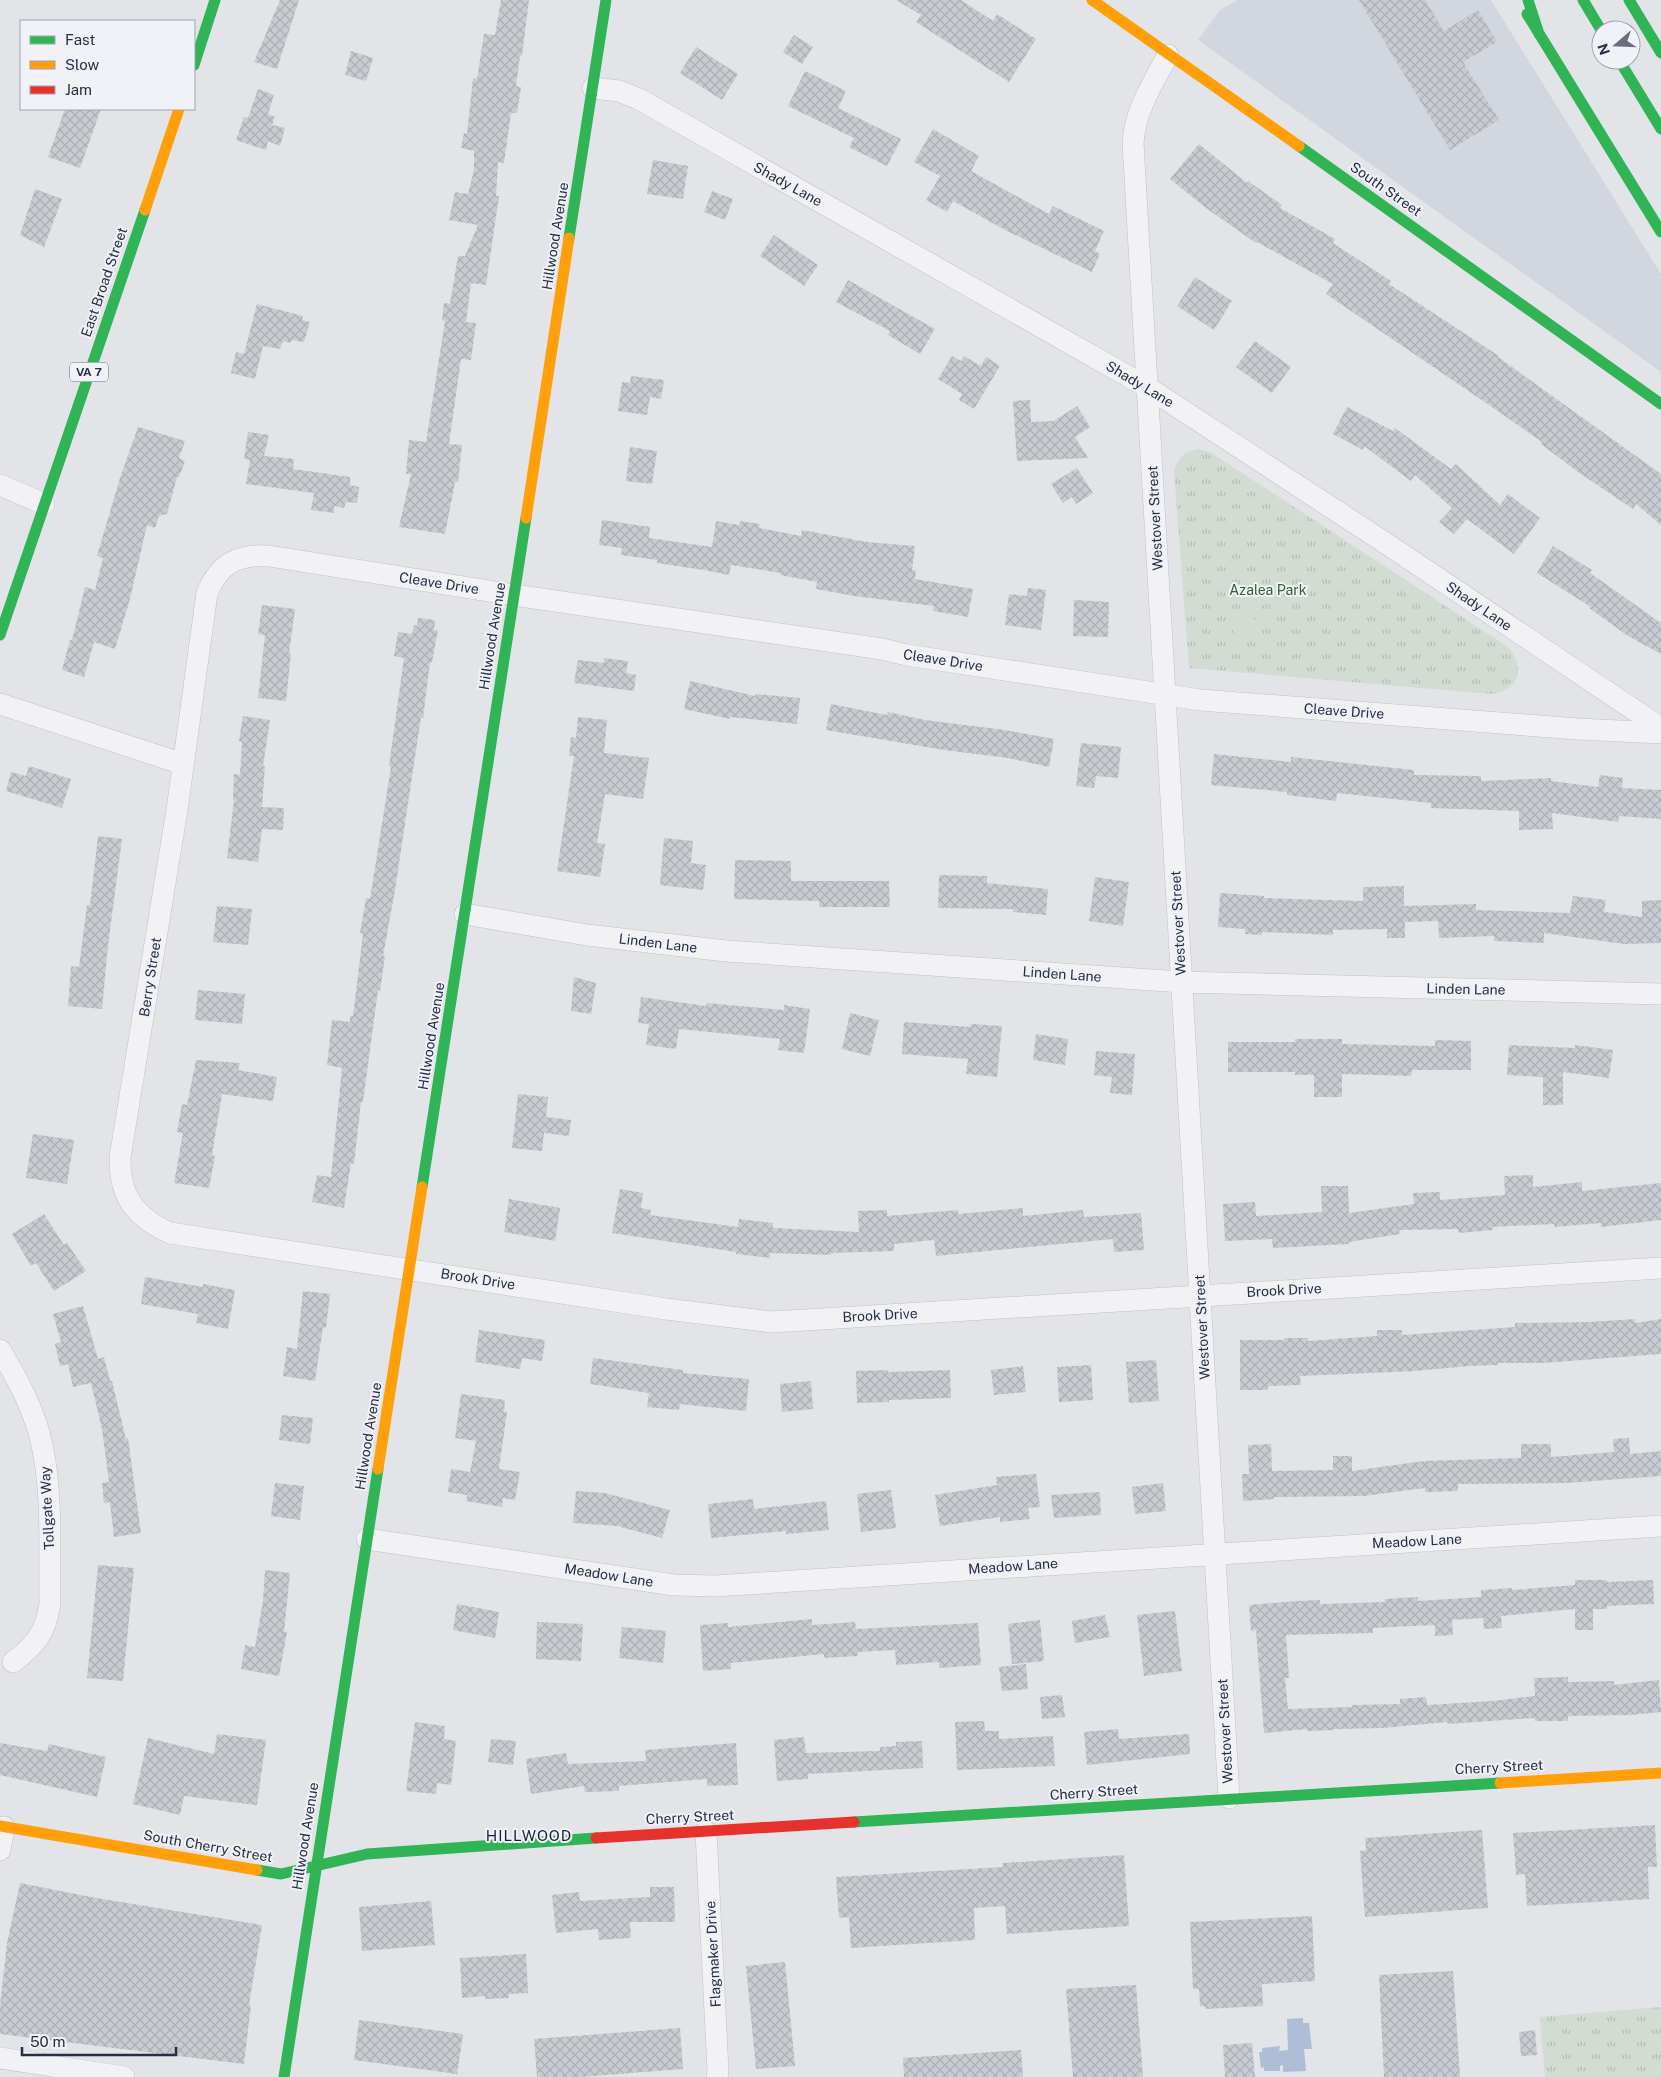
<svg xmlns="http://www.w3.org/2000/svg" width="1661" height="2077" viewBox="0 0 1661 2077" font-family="'Public Sans',sans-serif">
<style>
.built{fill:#d2d7df}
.park{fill:url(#park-tufts)}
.garden{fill:#d2dcd2}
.water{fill:#aebed6}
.building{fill:url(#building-cross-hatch)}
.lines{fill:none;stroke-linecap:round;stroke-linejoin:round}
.street-casing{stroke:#c0c2c6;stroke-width:22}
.street{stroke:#f2f2f4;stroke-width:21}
.fast{stroke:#30b455;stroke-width:11}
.slow{stroke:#ff9f0a;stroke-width:11}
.jam{stroke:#e5322d;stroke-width:11}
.labels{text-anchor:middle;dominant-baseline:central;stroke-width:4;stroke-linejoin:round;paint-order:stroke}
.shield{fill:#f0f2f8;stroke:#636a7a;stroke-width:1}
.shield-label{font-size:12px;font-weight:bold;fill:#272f44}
.street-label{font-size:14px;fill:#272f44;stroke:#f0f2f8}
.park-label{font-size:14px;fill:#376132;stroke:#f0f2f8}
.neighbourhood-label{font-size:15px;letter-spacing:1px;fill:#192034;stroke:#f0f2f8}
</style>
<defs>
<pattern id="park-tufts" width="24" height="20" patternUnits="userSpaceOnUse" patternTransform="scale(1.25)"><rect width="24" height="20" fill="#d2dcd2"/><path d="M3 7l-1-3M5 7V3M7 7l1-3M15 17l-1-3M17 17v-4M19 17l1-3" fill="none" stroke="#b4bdb6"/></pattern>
<pattern id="building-cross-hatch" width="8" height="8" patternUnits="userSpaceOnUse" patternTransform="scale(1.25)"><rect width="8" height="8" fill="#c8cbcf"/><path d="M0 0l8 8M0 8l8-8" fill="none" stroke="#acafb3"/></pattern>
</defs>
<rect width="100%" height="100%" fill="#e2e4e8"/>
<path class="built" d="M1238 0H1491L1661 274V372L1198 40 1220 10Z"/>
<path class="park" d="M1198 449 1210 452 1508 647C1525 669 1521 688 1492 694L1189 668 1174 471C1179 457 1184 452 1198 449Z
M1661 2007V2077H1545L1540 2017Z"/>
<path class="garden" d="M1247 611 1254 614 1256 637C1248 641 1242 641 1234 638L1232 615 1238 612Z"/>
<path class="water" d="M1303 2018V2023H1309L1312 2049H1304L1306 2071 1283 2072V2065L1280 2066V2071H1264V2067L1261 2068 1259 2052H1262V2048L1280 2046 1279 2051 1288 2050 1287 2019Z"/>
<path class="building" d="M280 0H299L277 69 254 62Z
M501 0H529L522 55 520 56 516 86 521 87 517 113H511L504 163 498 162 496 196H499L486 285 471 283 466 322 476 323 471 360 461 359 449 444 462 445 458 482H455L445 534 399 527 411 474H406L409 440 426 442 445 321 442 320 444 303 450 304 458 256H465L478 225 449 220 455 192 468 194 474 170V151L461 148 464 133 467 134 473 78 477 79 484 34 495 35Z
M896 0H961L993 21 997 14 1036 39 1009 82 916 22 921 15Z
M1359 0H1425L1444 31 1478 10 1497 42 1463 62 1499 120 1450 150Z
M794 35 813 47 802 64 783 52Z
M696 47 738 74 722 100 680 73Z
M351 51 373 58 366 81 345 75Z
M805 71 846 91 838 108 901 139 887 166 849 147 854 138 788 106Z
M258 89 274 95 268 114 275 117 272 125 285 128 280 146 268 141 266 150 236 140 244 117 248 118Z
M65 109H101L80 168 48 157Z
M933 129 979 156 971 171 1049 214 1053 206 1104 231 1095 251 1100 254 1092 272 1007 231 953 201 947 212 926 200 940 176 914 162Z
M1199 144 1247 183 1248 181 1282 205 1280 208 1335 239 1333 243 1391 281 1389 284 1499 356 1498 357 1661 474V525L1636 504 1633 509 1578 472 1541 444 1542 442 1492 407 1326 294 1333 284 1257 242 1256 243 1206 208 1170 179Z
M653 160 688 166 683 199 647 194Z
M35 189 62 199 44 247 20 235Z
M712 191 733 199 725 220 704 212Z
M774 235 818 265 804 286 760 256Z
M1195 277 1232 301 1214 330 1177 306Z
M848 280 935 329 920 354 888 335 890 331 836 302Z
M257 304 303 316 302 320 310 322 304 342 292 340 290 343 283 341 280 349 263 346 255 379 231 373 236 352 244 354Z
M1255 341 1291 367 1272 393 1236 367Z
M952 356 961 361 964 356 981 366 986 357 1000 366 974 409 959 400 962 394 938 379Z
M631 376 664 380 661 399 650 397 647 415 618 411 622 382 630 383Z
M1030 400 1031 422 1054 421 1077 406 1090 427 1075 437 1088 458 1017 461 1013 401Z
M1347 407 1393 431 1395 428 1451 469 1456 464 1500 505 1508 494 1540 518 1514 554 1467 519 1454 534 1439 522 1452 508 1415 475 1411 481 1364 446 1363 450 1333 434Z
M138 427 185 441 179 458 185 461 179 477H177L167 514 159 516 155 528 147 525 130 599 115 649 94 642 84 677 62 670 70 640H72L85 587 95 590 103 558 97 556 120 478Z
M248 432 269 435 264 456 294 459 293 469 350 477V485L359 487 357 503 346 502 344 508 334 506V513L311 510 314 493 246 484 250 460 244 459Z
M630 447 657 451 652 484 626 481Z
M1077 468 1093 493 1076 504 1072 497 1063 503 1051 484Z
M602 520 650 527 649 538 712 547 716 521 739 525 740 521 760 524 759 528 801 536 802 530 867 542 915 546 912 570H916L915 579 973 589 968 617 933 611 934 606 854 596 816 589 817 582 780 575 781 573 731 565 729 575 704 570 657 563V560L621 555 622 548 599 545Z
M1553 546 1592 570 1590 573 1661 623V654L1628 636 1589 608 1591 607 1537 573Z
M1028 588 1046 590 1041 630 1005 625 1009 594 1027 596Z
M1074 600 1109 602 1108 637 1073 636Z
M262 605 295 609 289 653H291L286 701 258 698 265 635 258 634Z
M418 618 435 620 434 630H438L432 662H430L423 718 421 717 395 890 383 956H385L380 991 378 990 363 1102H361L354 1164 351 1163 344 1208 312 1202 317 1175 331 1177 342 1068 327 1065 332 1020 350 1022V1016H353L363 934 360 933 366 898 370 899 391 767 389 766 404 658 394 656 398 632 412 634 414 625 417 626Z
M604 658 628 661 626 673 636 675 634 691 574 683 578 660 604 663Z
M690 681 755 696 756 694 800 698 797 724 730 717V719L684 709Z
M831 704 887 715 888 712 925 720 1005 730 1054 739 1049 767 1008 758 944 750 826 730Z
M243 716 270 720 263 766H265L262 807 284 808 283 830 262 829 258 862 227 858 234 800H233L234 774 240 775 242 742 239 741Z
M578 717 607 720 604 753 649 758 643 799 605 794 597 843 605 844 600 877 557 871 574 756H569L571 737 576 738Z
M1081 743 1121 747 1118 778 1096 776 1094 788 1076 786Z
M1214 754 1291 762V757L1414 770V775L1481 776V781L1551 778V781L1598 787 1600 775 1623 778 1622 788 1661 790V819L1619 816 1618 822 1552 813 1553 829 1519 830V811L1431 808V803L1337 793 1336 801 1287 795V792L1211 785Z
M29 766 71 779 62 808 6 791 11 772 26 776Z
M98 836 122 839 108 945 102 1009 68 1006 71 966 79 967 87 905H90Z
M664 838 693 841 691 863 706 865 703 890 660 885Z
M735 860 791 861V881H889L890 907H819V901L734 899Z
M939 875 987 876V883L1048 889 1046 915 1013 912V909L938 908Z
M1095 877 1129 882 1123 926 1089 921Z
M1404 886V906L1476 904V910L1570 913 1573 896 1606 900 1604 912 1642 917V901L1661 900V943L1624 944 1544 933V943L1494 941V936L1439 938 1438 921 1405 922V938H1387V929L1333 930V935L1262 932V935L1245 934V929L1218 927 1220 893 1264 896V898L1363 901V887Z
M217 906 252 909 248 945 213 942Z
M574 977 596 983 591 1014 571 1011Z
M198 990 245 994 242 1024 195 1020Z
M641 997 706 1006 707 1003 784 1010V1005L810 1009 804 1053 778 1050 780 1039 679 1029 676 1049 646 1045 649 1024 638 1023Z
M850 1013 879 1020 870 1056 842 1049Z
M904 1022 970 1027 971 1024 1002 1026 997 1077 966 1074 968 1059 902 1054Z
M1036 1034 1068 1039 1065 1065 1033 1060Z
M1295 1039H1342V1044L1435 1046V1040L1471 1041V1070H1412L1411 1076 1342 1074V1097H1314V1075H1295V1072H1228V1042H1295Z
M1509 1045 1575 1048V1045L1613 1050 1609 1078 1563 1072V1105H1543V1077L1507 1075Z
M1096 1051 1135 1054 1132 1095 1110 1093 1112 1077 1094 1075Z
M196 1060 240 1063 238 1070 277 1077 273 1101 222 1094 212 1155 215 1156 209 1188 174 1183 183 1133 177 1132 182 1104 187 1105Z
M518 1094 548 1097 546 1117 571 1120 569 1136 544 1133 542 1151 512 1148Z
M33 1134 74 1140 67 1184 26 1178Z
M1533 1175V1187L1582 1182V1191L1661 1183V1220L1601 1227V1223L1555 1227 1554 1224 1492 1227 1493 1230 1459 1233 1458 1229 1399 1230 1400 1234 1349 1242V1244L1273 1248 1272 1239 1225 1241 1223 1204 1255 1202 1256 1216 1322 1212 1321 1186H1348L1349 1213 1414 1204 1413 1193 1440 1192V1200L1505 1195 1504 1176Z
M620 1189 643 1193 641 1208 651 1210 650 1215 738 1227 739 1219 773 1223V1228L859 1232 858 1211 887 1210V1216L958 1210V1214L1023 1208V1216L1083 1210 1084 1217 1141 1213 1144 1250 1114 1252 1113 1239 936 1256 934 1240 894 1244V1251L831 1253V1255L770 1253V1258L736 1254V1252L612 1233Z
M509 1199 560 1208 555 1241 504 1232Z
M44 1214 64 1245 67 1243 86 1271 54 1291 36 1263 31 1266 12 1234Z
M145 1277 203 1287V1284L235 1290 228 1329 196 1323 198 1314 141 1304Z
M303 1291 330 1294 326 1328 323 1327 315 1381 283 1376 287 1347 297 1349Z
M83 1306 98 1359 104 1357 110 1381H112L126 1439 128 1438 141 1533 114 1537 110 1502 104 1503 102 1483 109 1482 102 1429 91 1383 73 1387 68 1364 60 1366 55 1344 61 1342 53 1314Z
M1635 1319V1323L1661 1319V1354L1543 1363H1498V1365L1469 1366 1415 1371 1300 1376 1301 1385 1268 1386V1390H1240V1340H1284V1338H1308V1341L1377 1336V1330H1402V1335L1515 1327V1323L1589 1322Z
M479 1330 545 1340 542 1361 522 1358 520 1369 475 1362Z
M593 1358 683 1370V1373L749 1379 746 1411 680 1404 679 1410 647 1407 649 1393 590 1384Z
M1156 1360 1159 1401 1129 1403 1126 1362Z
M1091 1365 1093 1400 1059 1402 1057 1367Z
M1023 1366 1026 1392 994 1395 991 1370Z
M888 1370V1372L950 1370 951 1398 889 1400V1402L857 1403 856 1371Z
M811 1381 813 1409 782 1412 780 1384Z
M461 1394 505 1400 504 1412H507L499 1469 520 1472 515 1500 503 1498 502 1507 466 1501 467 1495 448 1492 451 1469 470 1472 476 1441 455 1438Z
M282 1415 313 1418 310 1444 279 1440Z
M1629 1438 1630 1454 1661 1451V1476L1567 1483 1458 1484V1491L1425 1492V1488L1364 1496 1274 1497V1499L1243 1501 1242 1474H1249L1248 1445 1271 1444 1272 1471 1333 1470V1456H1352V1471L1424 1461 1521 1458V1444H1551V1457L1614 1452 1613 1439Z
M1036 1474 1040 1507 1028 1508 1030 1519 1000 1522V1517L940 1526 935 1495 997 1485 996 1477Z
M275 1483 304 1486 300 1520 271 1516Z
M1163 1483 1166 1511 1135 1514 1132 1487Z
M891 1490 896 1528 861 1532 857 1494Z
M576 1491 605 1493 670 1510 662 1538 617 1526 573 1523Z
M1100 1492 1101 1515 1054 1518 1051 1495Z
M753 1499 754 1509 826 1501 829 1530 786 1534V1531L711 1538 708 1504Z
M98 1565 134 1568 123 1681 87 1678Z
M265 1570 290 1573 284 1632H287L279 1676 241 1669 245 1645 255 1647 263 1601Z
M1575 1580H1607V1582L1653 1580 1654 1604 1607 1606V1609H1593V1630H1575V1609L1501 1616 1502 1628 1484 1629 1483 1618 1452 1620 1453 1635 1435 1636V1625L1373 1628V1633L1286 1635 1289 1678H1285L1288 1709 1352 1707V1705L1400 1704V1699L1426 1697 1427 1705 1493 1701 1535 1696 1534 1678 1568 1677V1682L1614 1681V1685L1659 1680 1661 1712 1631 1715 1568 1716V1721H1535V1718L1448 1724 1447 1722 1382 1728 1334 1729V1730L1307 1731V1729L1264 1733 1256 1630 1251 1631 1249 1605 1297 1601 1320 1600V1604L1385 1602V1599L1418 1597V1601L1481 1597V1590L1512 1588V1590L1575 1585Z
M457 1604 499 1612 495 1638 453 1630Z
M1175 1611 1182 1671 1144 1676 1137 1615Z
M1105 1615 1110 1637 1075 1643 1072 1621Z
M812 1619V1625L855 1622 856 1629 978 1623 981 1665 939 1668V1662L896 1665 895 1650 857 1652 858 1656 824 1658V1654L731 1663V1669L703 1671 700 1625 728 1623V1627Z
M1040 1620 1044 1661 1012 1664 1008 1624Z
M537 1622 583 1624 581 1661 536 1659Z
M622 1627 666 1631 663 1663 619 1658Z
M1026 1664 1028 1689 1002 1691 999 1667Z
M1062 1695 1065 1717 1042 1719 1040 1697Z
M984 1721 985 1731H999V1739L1053 1736 1055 1766 957 1770 955 1722Z
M415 1722 445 1726 444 1739 456 1741 451 1785 437 1783 436 1794 406 1791Z
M1118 1729 1119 1739 1189 1734 1190 1754 1087 1765 1084 1732Z
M217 1734 266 1740 257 1805 184 1796 180 1815 133 1804 148 1738 214 1754Z
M804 1737 806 1753 880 1751V1747L896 1746V1742L922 1741 923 1768 808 1774V1779L777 1781 774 1740Z
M491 1739 516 1741 513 1765 488 1762Z
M0 1743 47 1751 49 1744 106 1757 97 1797 0 1775Z
M736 1743 738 1785 707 1786V1779L619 1786V1791L585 1792 584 1786 531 1794 526 1759 566 1753 568 1764 646 1761 645 1750Z
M1655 1825 1657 1867H1648L1649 1899 1527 1906 1525 1874 1516 1875 1513 1833Z
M1482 1830 1488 1908 1365 1917 1360 1851 1366 1850 1365 1838Z
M1124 1855 1129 1926 1007 1934 1005 1906 974 1908 975 1940 851 1948 849 1917 839 1918 836 1877 1003 1867V1863Z
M20 1883 96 1898 262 1925 249 2005H251L244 2064 0 2034V2006L7 1943Z
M650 1887H674L675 1922H630L631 1938 599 1940 598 1929 556 1933 552 1895 579 1892 580 1901 650 1897Z
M431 1901 435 1945 362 1951 359 1907Z
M1312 1916 1315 1981 1262 1984 1263 2006 1205 2009V2006H1200L1199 1989H1193L1190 1922Z
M526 1954 528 1993 509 1994V1998L485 1999V1996L462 1998 460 1958Z
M785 1962 795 2066 756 2069 746 1966Z
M1453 1971 1460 2077H1384L1379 1975Z
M1136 1985 1143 2077H1073L1066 1989Z
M359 2020 463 2034 457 2074 354 2060Z
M680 2028 683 2069 580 2077H537L534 2039Z
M1535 2030 1537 2055 1521 2056 1519 2032Z
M1252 2043 1255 2077H1225L1223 2045Z
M1021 2050 1023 2077H904L903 2058Z"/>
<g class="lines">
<g class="street-casing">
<path id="street" d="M1168 55C1153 83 1135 110 1133 143L1229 1798
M593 88 619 91 639 99 1147 387 1390 546 1661 728
M0 485 44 504
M0 704 183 764
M1661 733 1578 729 1200 700 907 655 882 649 514 595 269 556C237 554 220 563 207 593L177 810 120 1157C119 1196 135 1217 170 1233L666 1309 772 1322 1661 1268
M465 914 587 935 726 951 1182 982 1661 994
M0 1350C18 1380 35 1411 42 1445 53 1496 49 1551 50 1603 46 1632 36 1645 13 1662
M367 1539 674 1585 715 1586 1661 1526
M706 1832 718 2071 717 2077
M0 1850 4 1827
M0 2058 124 2077"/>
</g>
<use href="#street" class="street"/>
<path class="fast" d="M1528 0 1539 34
M1583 0 1601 30
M1629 0 1661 53
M1527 14 1661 232
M1619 60 1661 129
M194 65 215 0
M1299 146 1661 404
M569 238 606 0
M0 635 145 210
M422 1187 526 518
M854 1822 1500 1783
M257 1870 281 1874 367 1854 596 1838
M284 2077 378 1469"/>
<path class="slow" d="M1092 0 1299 146
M145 210 179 109
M526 518 569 238
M378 1469 422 1187
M1500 1783 1661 1773
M0 1826 257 1870"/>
<path class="jam" d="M596 1838 854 1822"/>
</g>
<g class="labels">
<rect class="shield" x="70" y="362.5" width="38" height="19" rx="4"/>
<g class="shield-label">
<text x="89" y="372">VA 7</text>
</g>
<g class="street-label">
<text transform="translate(788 184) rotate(29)">Shady Lane</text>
<text transform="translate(1386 189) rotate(35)">South Street</text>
<text transform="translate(555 236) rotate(-81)">Hillwood Avenue</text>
<text transform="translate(104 282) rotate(-71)">East Broad Street</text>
<text transform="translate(1140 384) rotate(31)">Shady Lane</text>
<text transform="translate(1155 518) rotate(-93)">Westover Street</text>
<text transform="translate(439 583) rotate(9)">Cleave Drive</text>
<text transform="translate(1479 606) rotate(34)">Shady Lane</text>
<text transform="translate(492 636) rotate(-81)">Hillwood Avenue</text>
<text transform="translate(943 660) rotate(9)">Cleave Drive</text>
<text transform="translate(1344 711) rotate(4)">Cleave Drive</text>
<text transform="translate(1178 923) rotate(-93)">Westover Street</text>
<text transform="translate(658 943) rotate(7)">Linden Lane</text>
<text transform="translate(1062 974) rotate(4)">Linden Lane</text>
<text transform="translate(150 977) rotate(-81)">Berry Street</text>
<text transform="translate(1466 989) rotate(1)">Linden Lane</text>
<text transform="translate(431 1036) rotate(-81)">Hillwood Avenue</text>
<text transform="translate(478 1279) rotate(9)">Brook Drive</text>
<text transform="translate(1284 1290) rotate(-3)">Brook Drive</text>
<text transform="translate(880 1315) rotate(-3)">Brook Drive</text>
<text transform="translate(1202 1327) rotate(-93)">Westover Street</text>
<text transform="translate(368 1436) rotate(-81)">Hillwood Avenue</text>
<text transform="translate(47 1508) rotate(-93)">Tollgate Way</text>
<text transform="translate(1417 1541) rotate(-3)">Meadow Lane</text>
<text transform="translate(1013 1566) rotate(-4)">Meadow Lane</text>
<text transform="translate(609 1575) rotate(9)">Meadow Lane</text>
<text transform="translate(1225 1731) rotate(-93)">Westover Street</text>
<text transform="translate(1499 1767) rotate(-3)">Cherry Street</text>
<text transform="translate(1094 1792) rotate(-4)">Cherry Street</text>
<text transform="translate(690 1817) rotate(-3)">Cherry Street</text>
<text transform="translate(305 1836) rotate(-81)">Hillwood Avenue</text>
<text transform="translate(208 1846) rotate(10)">South Cherry Street</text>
<text transform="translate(713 1954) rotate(-93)">Flagmaker Drive</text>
</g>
<g class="park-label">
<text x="1268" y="590">Azalea Park</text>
</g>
<g class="neighbourhood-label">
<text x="529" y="1835">HILLWOOD</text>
</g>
</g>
<rect x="20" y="20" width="175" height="90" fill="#f0f2f8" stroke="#a0a4b0"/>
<rect x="30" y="36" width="25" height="8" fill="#30b455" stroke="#a0a4b0"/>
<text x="65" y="45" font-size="15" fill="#272f44">Fast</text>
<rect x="30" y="61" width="25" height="8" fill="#ff9f0a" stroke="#a0a4b0"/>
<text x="65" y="70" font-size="15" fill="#272f44">Slow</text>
<rect x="30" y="86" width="25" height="8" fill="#e5322d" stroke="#a0a4b0"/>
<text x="65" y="95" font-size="15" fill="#272f44">Jam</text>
<g transform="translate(1616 45) rotate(251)"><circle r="24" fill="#f0f2f8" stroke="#a0a4b0"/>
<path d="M0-4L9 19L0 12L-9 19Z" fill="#686e7d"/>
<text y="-8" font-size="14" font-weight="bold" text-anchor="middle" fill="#272f44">N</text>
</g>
<path d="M22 2047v8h154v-8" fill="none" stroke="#272f44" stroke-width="2.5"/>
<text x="30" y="2047" font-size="15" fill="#272f44" stroke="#f0f2f8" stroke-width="4" paint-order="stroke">50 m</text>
</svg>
